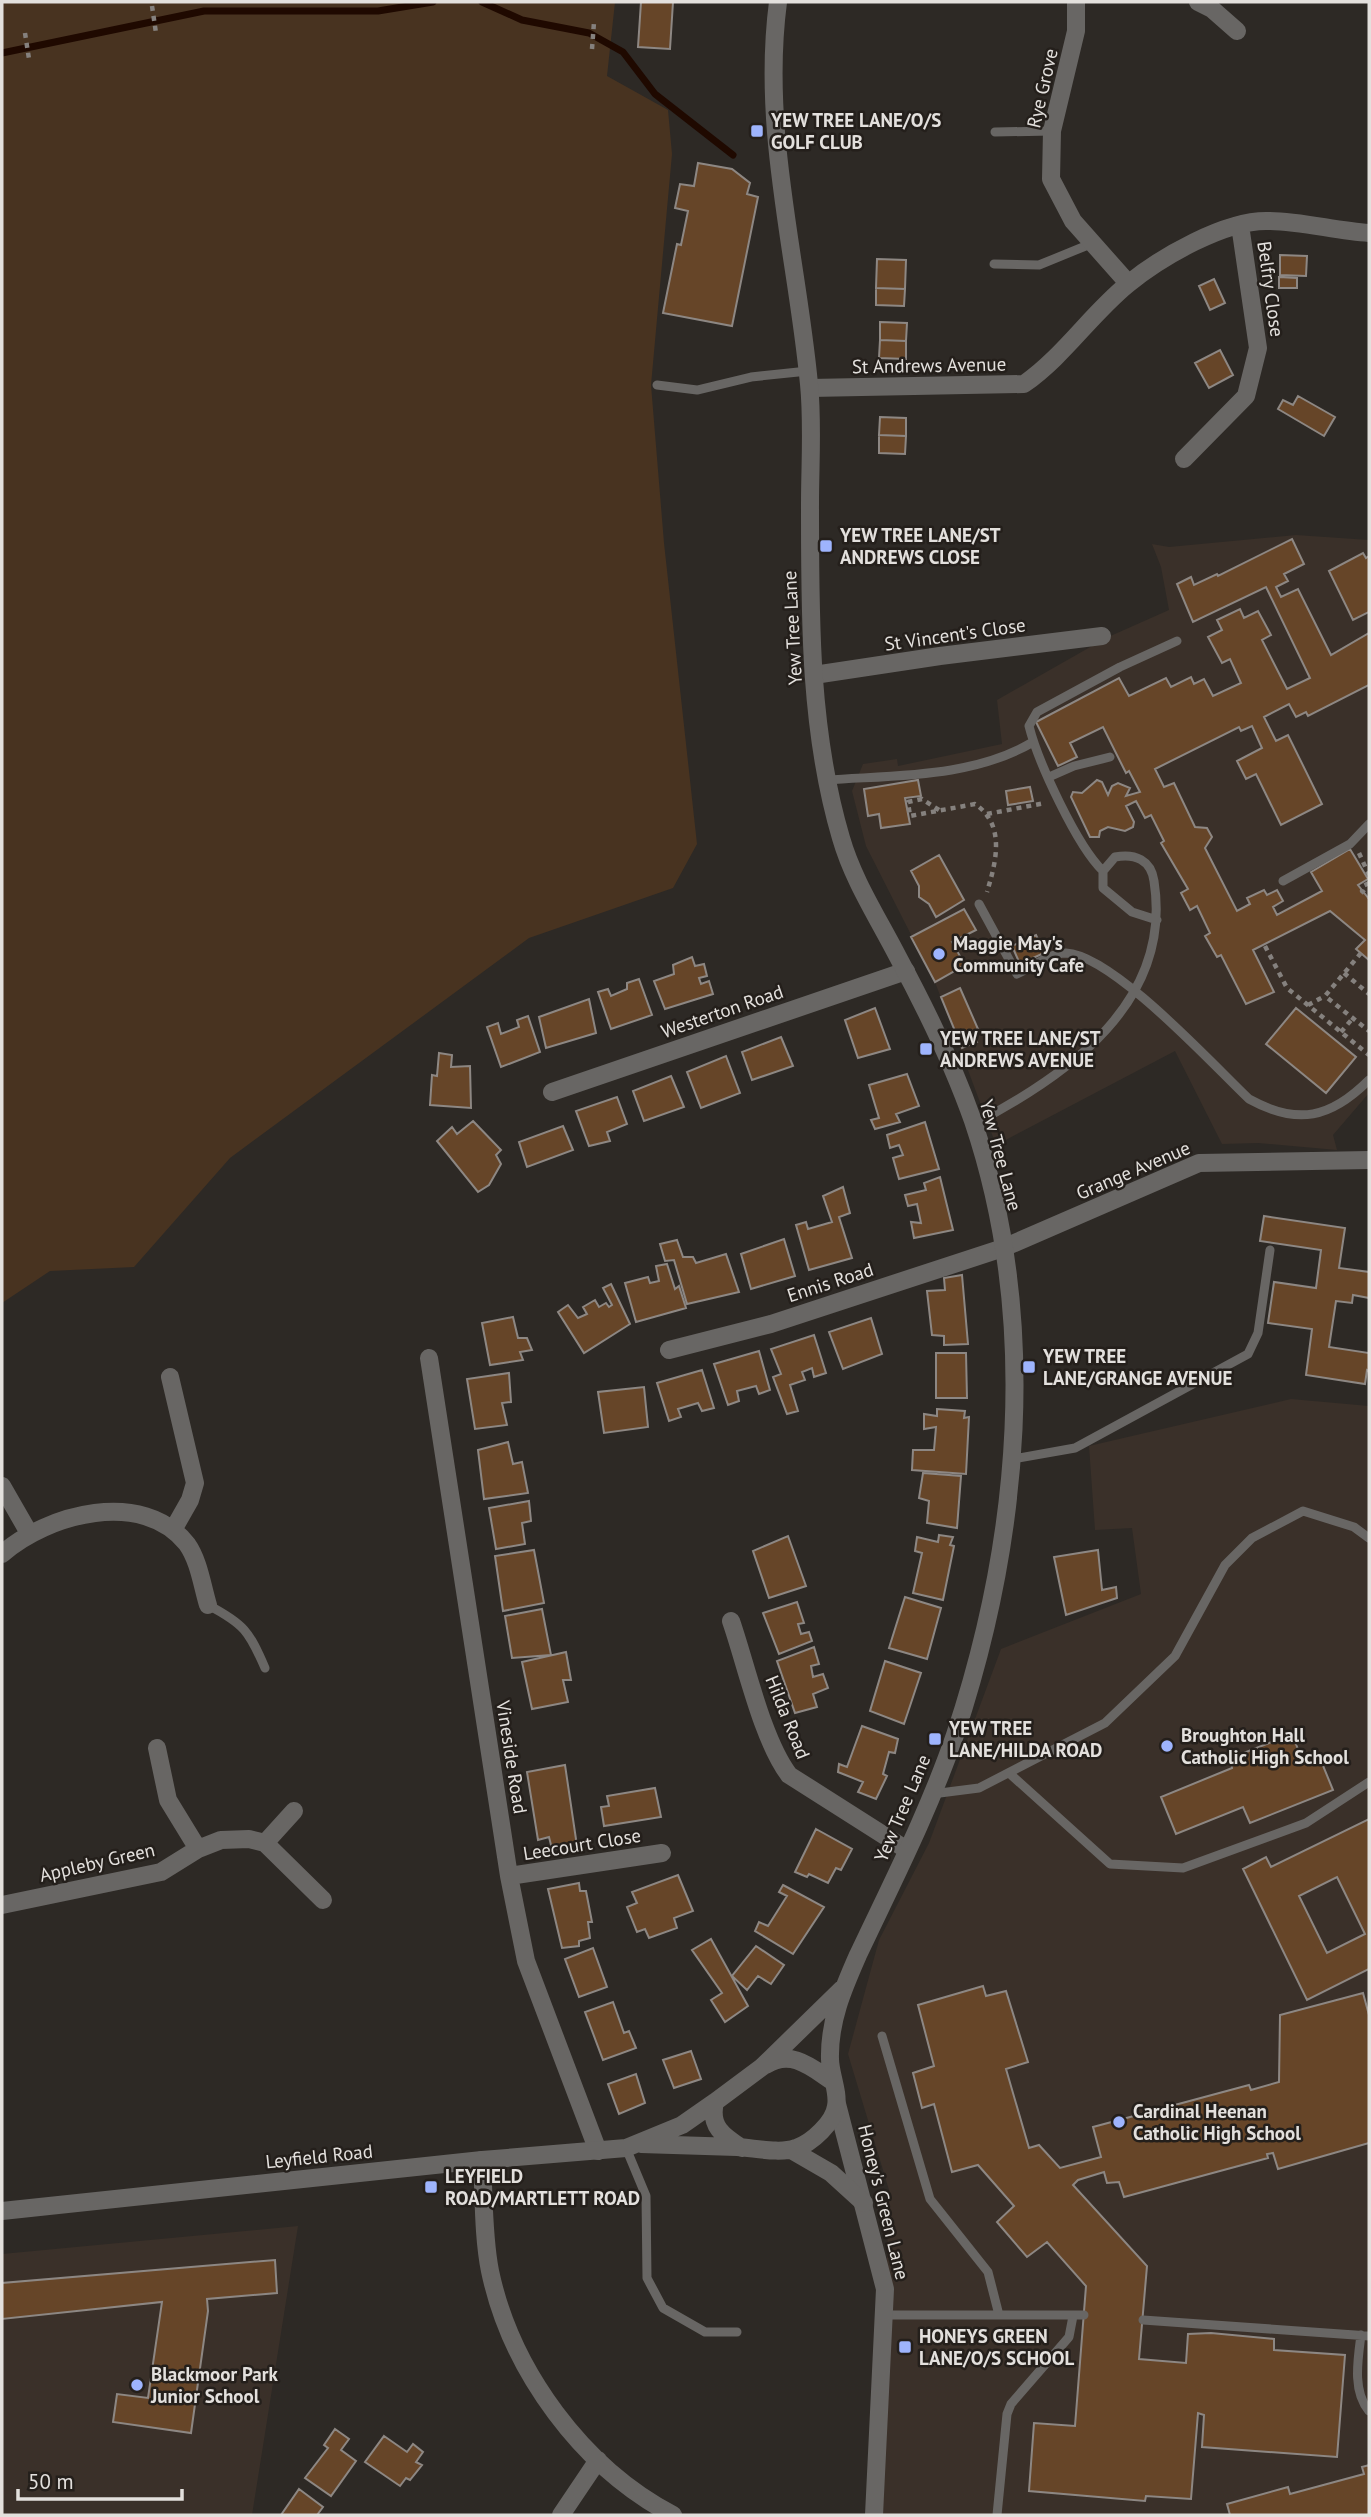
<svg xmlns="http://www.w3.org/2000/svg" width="1371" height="2517" viewBox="0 0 1371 2517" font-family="'PT Sans',sans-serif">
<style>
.built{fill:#3a3029}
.green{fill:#483320}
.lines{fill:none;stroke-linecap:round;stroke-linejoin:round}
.stream{stroke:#1f0900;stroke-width:7}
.building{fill:#664528;stroke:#8d8783;stroke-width:2;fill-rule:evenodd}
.path{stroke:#85817e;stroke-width:4.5;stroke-dasharray:5 5;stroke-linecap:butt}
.service{stroke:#686664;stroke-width:9}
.minor{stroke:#686664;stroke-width:18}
.tertiary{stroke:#686664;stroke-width:18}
.poi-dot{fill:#9eb4fd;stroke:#241f1b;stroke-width:2.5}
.labels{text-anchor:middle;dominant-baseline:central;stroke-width:5;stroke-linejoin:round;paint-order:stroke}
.street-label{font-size:19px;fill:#e3e0dd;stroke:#241f1b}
.poi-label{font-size:19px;font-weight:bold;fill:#e3e0dd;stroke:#241f1b;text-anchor:start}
</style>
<rect width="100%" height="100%" fill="#2d2925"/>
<path class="built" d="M1296 535 1369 540V1093L1333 1135 1337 1150 1258 1143 1222 1144 1175 1051 996 1145 935 982 866 846 852 791 863 764 897 759 898 766 1002 744 997 700 1106 638 1169 610 1161 567 1152 544 1169 547Z
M1291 1399 1369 1406V2515H867L886 2298 889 2190 848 2054 879 1940 929 1843 1001 1649 1141 1594 1132 1528 1095 1530 1089 1446Z
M298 2226 252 2515H2V2254Z"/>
<path class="green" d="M2 2H615L607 76 668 110 672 154 651 385 664 543 697 844 673 888 529 938 230 1158 134 1267 50 1271 2 1303Z"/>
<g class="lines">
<path class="stream" d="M482 2 522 20 589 33 623 52 655 94 733 155
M2 53 204 11H378L433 2"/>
</g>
<path class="building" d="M641 2H673L670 49 638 47Z
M698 163 732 169 750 183 747 194 758 197 732 326 663 313 677 244 681 245 688 211 675 208 680 184 694 186Z
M1280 255 1307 256 1306 276 1280 275Z
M877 259 906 260 905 289 876 288Z
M1279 277 1297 278V288H1279Z
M1214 279 1225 303 1210 310 1199 286Z
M876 288 905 289 904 306 876 305Z
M880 322 907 323 906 341 880 340Z
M880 340 906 341V359L879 358Z
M1220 350 1233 375 1209 388 1195 363Z
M1298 396 1335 417 1324 436 1278 409 1283 400 1293 405Z
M880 417 906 418V436L879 435Z
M879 435 906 436 905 454 879 453Z
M1292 539 1304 564 1284 574 1288 581 1276 587 1281 597 1298 589 1331 655 1369 633V685L1308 716 1306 712 1296 717 1289 704 1264 717 1276 741 1288 735 1322 804 1281 825 1256 774 1246 779 1237 761 1262 748 1252 726 1241 731 1239 727 1155 769 1164 787 1174 783 1195 827 1207 828 1212 837 1205 848 1237 911 1250 904 1247 898 1264 890 1267 895 1277 890 1283 901 1273 907 1277 915 1322 891 1311 872 1350 849 1368 879 1358 885 1369 899V960L1356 949 1365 940 1330 911 1253 950 1274 992 1246 1004 1221 955 1217 957 1205 936 1210 933 1197 906 1190 910 1181 893 1188 889 1161 843 1164 841 1151 815 1145 818 1136 801 1126 806 1134 822 1133 827 1125 831 1108 827 1100 831 1099 837H1090L1071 797 1073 792 1082 793 1097 780 1102 782 1108 795 1112 786 1118 783 1130 788 1126 796 1140 792 1129 771 1126 773 1103 727 1070 743 1077 757 1058 766 1036 722 1119 678 1129 696 1166 678 1171 687 1191 677 1194 684 1204 679 1213 696 1241 683 1230 659 1222 663 1208 637 1222 630 1217 620 1240 609 1244 618 1258 611 1271 635 1262 640 1287 689 1310 678 1266 587 1193 622 1177 584 1191 577 1194 585 1217 574 1218 576Z
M1363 553 1366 558 1369 556V612L1353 620 1329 571Z
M918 780 921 796 905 798 910 824 881 828 879 814 868 816 864 789Z
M1030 787 1033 801 1008 805 1006 791Z
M939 855 964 900 936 917 929 904 919 897V886L911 871Z
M964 909 976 930 952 942 965 965 935 982 911 937Z
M1036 935 1044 953 1020 964 1012 946Z
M692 957 695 966 704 964 707 976 699 978 701 984 709 981 713 994 665 1009 654 981 674 974 673 965Z
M639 979 652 1015 611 1029 598 992 608 989 611 996 627 989V983Z
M960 988 978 1029 973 1031 977 1042 962 1048 941 997Z
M589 999 596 1033 546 1048 539 1017Z
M875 1008 890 1049 858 1058 845 1020Z
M1296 1008 1356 1057 1326 1093 1266 1044Z
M528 1016 540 1052 501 1067 487 1027 498 1023 501 1034 519 1027 517 1020Z
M781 1037 793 1066 752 1080 742 1052Z
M439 1053 452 1055 451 1067 470 1066 471 1108 430 1105 432 1075 437 1076Z
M726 1056 740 1093 701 1108 687 1072Z
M907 1074 919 1106 896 1114 900 1122 875 1129 871 1120 879 1118 869 1085Z
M671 1076 684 1107 644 1121 633 1091Z
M617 1097 627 1124 607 1132 610 1141 589 1146 576 1111Z
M473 1121 501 1150 496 1155 501 1164 489 1185 478 1192 437 1141 452 1127 457 1134Z
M925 1122 939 1169 899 1179 893 1158 903 1155 899 1145 890 1148 887 1135Z
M563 1126 573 1150 527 1167 519 1142Z
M940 1177 953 1230 914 1238 911 1222 921 1223 917 1204 908 1206 905 1195 926 1190 924 1183Z
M843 1187 850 1213 839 1217 852 1258 809 1270 796 1225 806 1222 808 1229 832 1222 823 1196Z
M1264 1216 1345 1228 1339 1268 1369 1272V1298L1353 1295 1352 1303 1336 1301 1329 1347 1369 1353V1371L1367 1370 1365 1384 1306 1375 1312 1329 1268 1323 1274 1282 1316 1288 1321 1250 1260 1241Z
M784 1239 795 1276 751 1289 741 1254Z
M677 1240 683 1257H693L696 1263 726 1254 739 1292 687 1304 674 1260 665 1261 660 1244Z
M667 1264 675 1289 679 1286 686 1308 636 1322 625 1283 648 1277 650 1283 659 1281 656 1266Z
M962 1275 968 1344 944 1345V1336L932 1335 927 1291 945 1290 944 1278Z
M611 1284 630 1324 584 1353 558 1312 568 1305 578 1318 587 1314 583 1307 595 1300 599 1307 606 1303 609 1307 612 1305 603 1288Z
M513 1317 518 1338H527L532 1350 520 1352 523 1360 490 1365 482 1323Z
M871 1318 882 1354 843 1369 829 1332Z
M814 1335 826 1373 814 1377 812 1368 802 1372 805 1380 790 1385 798 1411 787 1414 773 1377 781 1374 771 1349Z
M759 1351 770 1390 759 1394 756 1386 737 1391 739 1401 728 1405 714 1364Z
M936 1353H966L967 1398H936Z
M702 1370 714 1408 702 1411 698 1403 678 1409 681 1417 669 1421 657 1383Z
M509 1373 511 1402 502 1403 507 1425 475 1429 467 1379Z
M644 1387 648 1427 604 1433 598 1392Z
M937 1409 965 1411 964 1418 969 1417 966 1474 912 1470 913 1450H934L936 1427 924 1429V1414L937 1416Z
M508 1442 513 1464 522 1462 528 1493 484 1499 478 1450Z
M923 1473 961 1476 957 1528 927 1523 929 1501 919 1498Z
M529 1501 531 1521 522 1523 525 1544 496 1549 489 1508Z
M939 1535 953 1537 950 1545 954 1546 943 1600 913 1593 922 1553 915 1551 917 1537 938 1542Z
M788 1536 806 1586 769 1598 753 1551Z
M534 1550 544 1603 503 1611 495 1556Z
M1098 1550 1102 1590 1116 1587 1117 1598 1066 1615 1054 1557Z
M905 1597 941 1608 927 1659 889 1648Z
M797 1602 804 1623 798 1624 801 1634 809 1632 812 1641 779 1654 763 1613Z
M542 1609 551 1655 512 1658 505 1616Z
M814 1647 819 1664 811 1666 813 1677 823 1674 828 1688 813 1694 817 1707 795 1713 777 1661Z
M566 1652 571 1680H563L568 1702 532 1709 522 1662Z
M885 1661 921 1673 904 1724 870 1711Z
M862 1726 898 1739 895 1753 889 1752 883 1774 887 1776 876 1799 858 1792 863 1782 838 1772 839 1764 847 1767Z
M1292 1734 1301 1757 1317 1751 1333 1790 1250 1823 1243 1807 1176 1834 1161 1797 1232 1768 1231 1758Z
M565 1765 577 1846 552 1849 549 1837 538 1840 527 1772Z
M655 1788 661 1817 604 1826 601 1807 609 1806 607 1796Z
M1369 1819V1969L1307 2000 1243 1869 1266 1857 1271 1867ZM1337 1877 1365 1934 1327 1953 1299 1896Z
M816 1829 852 1849 841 1870 836 1868 828 1883 809 1874 807 1877 795 1872Z
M678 1875 693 1911 674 1918 677 1928 649 1938 645 1929 637 1932 627 1907 637 1903 632 1892Z
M579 1883 580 1891H586L592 1922H588L590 1938 579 1941V1946L562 1948 548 1889Z
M783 1885 824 1907 793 1954 755 1931 759 1922 768 1926 787 1896 779 1892Z
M711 1939 748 2006 725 2022 711 2000 722 1993 692 1950Z
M756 1946 784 1965 771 1984 758 1976 747 1990 732 1976Z
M593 1948 607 1987 579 1997 565 1959Z
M983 1986 986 1996 1006 1991 1028 2062 1006 2069 1029 2148 1039 2145 1060 2168 1101 2157 1093 2127 1249 2085 1251 2090 1279 2082 1280 2015 1363 1993 1369 2015V2143L1278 2169 1273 2153 1267 2154 1268 2158 1124 2197 1119 2182 1107 2183 1104 2172 1078 2180 1073 2185 1147 2266 1139 2359 1186 2363 1188 2334 1211 2333 1274 2339V2350L1345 2355 1337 2457 1202 2447 1204 2415 1198 2413 1191 2499 1146 2496 1145 2501 1029 2491 1034 2423 1075 2426 1086 2286 1047 2242 1027 2257 997 2222 1014 2206 978 2165 952 2172 934 2104 922 2108 913 2073 934 2066 918 2005Z
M613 2002 624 2033 629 2031 636 2048 603 2060 585 2012Z
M691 2051 701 2079 674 2088 663 2060Z
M636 2074 645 2103 619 2114 608 2084Z
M275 2260 277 2293 207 2299 208 2311 191 2433 113 2422 117 2394 148 2398 162 2302 2 2319V2283Z
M335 2429 349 2439 341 2450 356 2461 331 2496 305 2478 328 2448 324 2445Z
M384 2436 407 2452 413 2444 423 2452 416 2462 422 2465 410 2480 406 2478 400 2486 365 2462Z
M1369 2465V2515H1230L1227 2504 1288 2487 1290 2494 1364 2474 1362 2467Z
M299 2489 323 2507 317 2515H281Z"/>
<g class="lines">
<path class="path" d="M152 6 156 33
M25 33 29 59
M592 49 594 22
M939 810 922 799 908 802 910 816 975 804C1006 825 996 862 987 892
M987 814 1045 803
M1359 853 1369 875
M1369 883 1363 886 1362 891 1369 897
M1265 946 1287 988 1369 1055
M1361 953 1325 996 1369 1031
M1344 973 1369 994
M1308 1005 1325 996
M1341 1032 1353 1018"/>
<path class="service" d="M995 132 1052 131
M994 264 1039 265 1093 243
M657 385 697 390 751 377 808 371
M1049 777 1074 766 1110 757
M827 780C896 775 972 778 1033 742
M1103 871C1077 846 1038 762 1029 726L1037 712 1120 667 1177 641
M1283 881 1350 844 1369 824
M979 904 1017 974C1032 967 1049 953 1066 953 1113 955 1214 1066 1249 1099 1298 1126 1331 1118 1369 1080
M974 1124C1068 1075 1173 1002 1154 881 1151 860 1135 853 1115 857L1103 871V888L1132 912 1157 920
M1013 1459 1075 1448 1248 1354 1258 1333 1270 1250
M208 1605C244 1624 249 1631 265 1668
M1009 1773 1110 1864 1183 1868 1306 1823 1369 1782
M932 1794 979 1788 1105 1723 1175 1656 1225 1565 1252 1538 1303 1511 1354 1527 1369 1538
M882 2036 930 2199 988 2272 999 2315
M626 2148 646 2196 647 2278 663 2308 705 2332H737
M886 2315H1084
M1143 2320 1369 2336
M1361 2335C1358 2359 1352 2391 1369 2411
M997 2515 1007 2414 1011 2404 1069 2337 1073 2316"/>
<path class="minor" d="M1076 2V31L1052 131 1051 179 1073 221 1128 283
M1198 2 1212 9 1237 31
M810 388 1024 384C1064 356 1091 314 1128 284 1161 257 1225 220 1268 221 1301 221 1336 231 1369 233
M1184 459 1246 396 1258 348 1240 225
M814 675 940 656 1102 636
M552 1092 906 971
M669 1350 771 1324 1003 1248 1199 1163 1369 1160
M429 1358 509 1876 526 1961 598 2151
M170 1377 195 1483 190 1500 173 1530
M2 1486 29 1533
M2 1554C47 1514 143 1488 187 1544 199 1561 202 1585 208 1605
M731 1621C746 1664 762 1739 789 1775L907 1850
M157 1748 168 1800 198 1849
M294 1811 265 1843 323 1900
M509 1876 662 1853
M2 1905 161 1872 198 1849 221 1840 249 1839 265 1843
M837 2104 885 2289 874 2515
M482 2160C484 2196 483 2236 490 2271 511 2371 583 2468 673 2515
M561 2515 598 2460"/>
<path class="tertiary" d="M766 2065C791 2049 811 2067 832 2081
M715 2102C709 2126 723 2136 742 2148
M641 2144C673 2145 705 2146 737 2147 755 2148 780 2154 796 2148 812 2143 834 2122 836 2106 839 2093 830 2073 830 2059 829 2021 843 1989 858 1955 892 1883 929 1811 955 1735 1020 1539 1040 1320 973 1121 953 1064 926 1009 898 957 878 918 853 880 841 838 809 730 810 615 810 504 810 464 813 423 809 384 797 256 761 131 778 2
M793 2151 831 2173 864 2203
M2 2211 482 2160 626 2148 682 2125 715 2102 762 2067 842 1989"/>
</g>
<g class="poi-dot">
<rect x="750" y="124" width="14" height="14" rx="3.5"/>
<rect x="819" y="539" width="14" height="14" rx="3.5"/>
<circle cx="939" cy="954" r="7"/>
<rect x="919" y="1042" width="14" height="14" rx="3.5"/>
<rect x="1022" y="1360" width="14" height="14" rx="3.5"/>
<rect x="928" y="1732" width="14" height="14" rx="3.5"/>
<circle cx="1167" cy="1746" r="7"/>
<circle cx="1119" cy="2122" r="7"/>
<rect x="424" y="2180" width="14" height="14" rx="3.5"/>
<rect x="898" y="2340" width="14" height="14" rx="3.5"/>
<circle cx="137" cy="2385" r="7"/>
</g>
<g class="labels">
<g class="street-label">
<text transform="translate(1042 88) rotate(-77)">Rye Grove</text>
<text transform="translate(1271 289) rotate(82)">Belfry Close</text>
<text transform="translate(929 365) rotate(-1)">St Andrews Avenue</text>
<text transform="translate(792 628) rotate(-93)">Yew Tree Lane</text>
<text transform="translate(955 634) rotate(-8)">St Vincent's Close</text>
<text transform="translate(722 1011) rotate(-19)">Westerton Road</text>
<text transform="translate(1001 1155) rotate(75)">Yew Tree Lane</text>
<text transform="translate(1133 1170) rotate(-23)">Grange Avenue</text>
<text transform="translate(830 1282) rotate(-18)">Ennis Road</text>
<text transform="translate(788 1717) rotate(68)">Hilda Road</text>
<text transform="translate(512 1757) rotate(81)">Vineside Road</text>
<text transform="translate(902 1808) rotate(-67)">Yew Tree Lane</text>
<text transform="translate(582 1844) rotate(-9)">Leecourt Close</text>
<text transform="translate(97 1862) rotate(-13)">Appleby Green</text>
<text transform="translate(319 2156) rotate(-6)">Leyfield Road</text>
<text transform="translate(884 2202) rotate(76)">Honey's Green Lane</text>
</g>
<g class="poi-label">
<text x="771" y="120">YEW TREE LANE/O/S<tspan x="771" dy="22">GOLF CLUB</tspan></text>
<text x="840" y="535">YEW TREE LANE/ST<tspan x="840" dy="22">ANDREWS CLOSE</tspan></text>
<text x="953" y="943">Maggie May's<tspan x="953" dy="22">Community Cafe</tspan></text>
<text x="940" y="1038">YEW TREE LANE/ST<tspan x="940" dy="22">ANDREWS AVENUE</tspan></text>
<text x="1043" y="1356">YEW TREE<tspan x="1043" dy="22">LANE/GRANGE AVENUE</tspan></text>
<text x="949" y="1728">YEW TREE<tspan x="949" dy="22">LANE/HILDA ROAD</tspan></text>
<text x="1181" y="1735">Broughton Hall<tspan x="1181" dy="22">Catholic High School</tspan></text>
<text x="1133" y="2111">Cardinal Heenan<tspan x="1133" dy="22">Catholic High School</tspan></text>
<text x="445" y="2176">LEYFIELD<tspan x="445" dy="22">ROAD/MARTLETT ROAD</tspan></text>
<text x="919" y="2336">HONEYS GREEN<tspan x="919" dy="22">LANE/O/S SCHOOL</tspan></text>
<text x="151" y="2374">Blackmoor Park<tspan x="151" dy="22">Junior School</tspan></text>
</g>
</g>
<rect width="1371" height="2517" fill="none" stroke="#e3e0dd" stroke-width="7"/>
<path d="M18 2489v10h164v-10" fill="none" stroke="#e3e0dd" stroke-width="3.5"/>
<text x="28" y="2489" font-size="21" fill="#e3e0dd" stroke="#241f1b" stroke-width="5" paint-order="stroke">50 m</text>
</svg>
